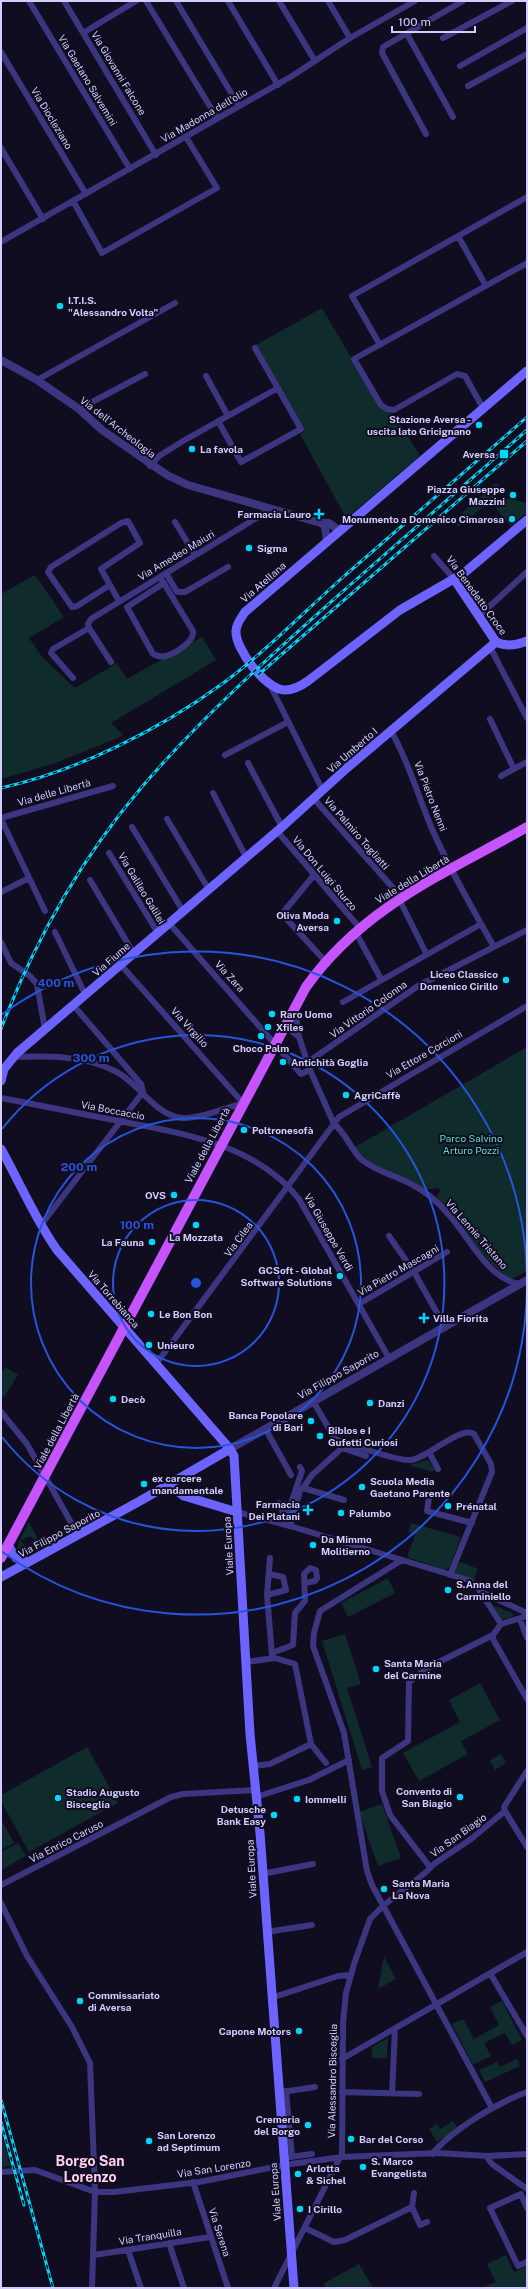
<svg xmlns="http://www.w3.org/2000/svg" width="528" height="2289" viewBox="0 0 528 2289" font-family="'Public Sans',sans-serif">
<style>
.green{fill:#0f2b2b}
.lines{fill:none;stroke-linecap:round;stroke-linejoin:round}
.minor{stroke:#3c3681;stroke-width:6}
.tertiary{stroke:#3c3681;stroke-width:8}
.secondary{stroke:#6d64ff;stroke-width:9}
.primary{stroke:#c554ff;stroke-width:10}
.rail-casing{stroke:#00d6f8;stroke-width:3}
.rail{stroke:#110d21;stroke-width:1.5;stroke-dasharray:4.5;stroke-linecap:butt}
.ring{fill:none;stroke:#2654da;stroke-width:2}
.poi-dot{fill:#00d6f8;stroke:#110d21;stroke-width:1.5}
.labels{text-anchor:middle;dominant-baseline:central;stroke-width:4;stroke-linejoin:round;paint-order:stroke}
.street-label{font-size:10px;fill:#d4cdff;stroke:#110d21}
.poi-label{font-size:10px;font-weight:bold;fill:#d4cdff;stroke:#110d21;text-anchor:start}
.park-label{font-size:10px;fill:#56e1c4;stroke:#110d21}
.district-label{font-size:14px;font-weight:bold;fill:#ffcfec;stroke:#110d21}
.centre{fill:#2654da;stroke:#110d21;stroke-width:2}
.ring-label{font-size:12px;text-anchor:middle;font-weight:bold;fill:#2654da;stroke:#110d21;stroke-width:4;stroke-linejoin:round;paint-order:stroke}
</style>
<rect width="100%" height="100%" fill="#110d21"/>
<path class="green" d="M322 308 379 405 396 417 420 456 349 516H345L300 434 305 431 256 345Z
M496 483 503 491 458 527 453 521Z
M508 498 527 503V512L511 526 496 509Z
M35 575 64 617 29 638 43 658 75 688 117 663 127 679 202 637 216 660 111 723 123 735 118 738 53 764 1 779V594Z
M527 1047V1271L512 1279C491 1270 457 1222 438 1202L437 1195 441 1191 437 1188 424 1190 381 1169 363 1158 355 1147Z
M5 1367 18 1375 4 1397 1 1395V1374Z
M428 1460 435 1470 432 1472 409 1465Z
M29 1522 42 1546 39 1548 32 1537H26L23 1541 21 1538Z
M411 1523 461 1537 449 1568 445 1570 407 1557 415 1535 408 1532Z
M20 1540 26 1547H31L34 1543 38 1548 26 1555H22L17 1548Z
M461 1562 478 1569 474 1579 476 1583 453 1575 456 1563Z
M388 1578 395 1593 348 1617 341 1603Z
M495 1606 512 1613 513 1615 511 1618 501 1619 494 1607Z
M345 1634 361 1684 347 1688 372 1767 362 1770 322 1641Z
M480 1683 500 1720 461 1741 468 1754 419 1781 403 1753 460 1722 449 1700Z
M87 1747 118 1803 29 1852 1 1801V1795Z
M501 1754 506 1763 495 1770 490 1760Z
M382 1804 401 1858 378 1866 359 1812Z
M1 1819 14 1843 1 1850Z
M18 1843 26 1856 1 1870V1852Z
M384 1957 396 1979 378 1989Z
M502 2001 522 2040 512 2045 505 2033 484 2043 491 2056 473 2065 452 2024 463 2019 474 2039 499 2025 490 2007Z
M388 2038 387 2058H372V2047Z
M517 2059 520 2066 485 2082 479 2070 497 2062 500 2067Z
M453 2121 458 2129 437 2142 429 2129 437 2124 440 2129Z
M1 2133 10 2166 1 2167Z
M506 2255 514 2272 527 2266V2288H487L486 2286 496 2282 487 2264Z
M359 2264 373 2288H325L324 2283Z"/>
<g class="lines">
<path class="minor" d="M29 1 130 169
M64 1 156 155
M146 1 217 118
M176 1 239 106
M228 1 278 85
M279 1 315 61
M328 1 350 38
M83 33 136 1
M407 34 453 117
M443 38 512 1
M1 52 86 194
M460 66 527 28
M468 86 527 54
M426 134 382 53 383 47 463 1
M1 148 43 219
M73 201 102 253 217 188 186 137
M458 236 486 286
M1 242 292 76 350 38 415 1
M380 345 352 296 527 197
M206 376 228 416
M37 380 175 303
M483 408 465 376 457 374 394 410 387 409 381 405 354 359 527 263
M79 409 145 374
M218 421 241 462 301 429 255 348
M150 466 159 456 183 441 278 388
M175 522 195 555
M434 556 454 579
M166 573 177 592H185L228 567
M160 577 193 631C195 641 176 653 166 656 162 657 157 656 153 654L127 607 164 583
M110 585 77 606 72 607 48 572 51 567 121 523 128 521 140 543 101 569 119 601
M479 616 527 572
M490 647 527 718
M111 662 89 628 88 624 91 619 271 509
M73 678 51 653 53 649 89 628
M271 687 323 791
M490 719 514 769
M391 731C409 762 418 796 432 829 450 870 472 908 494 947
M225 755 288 722
M248 763 282 827
M501 776 527 762
M213 793 246 857
M314 799 394 889 426 953
M1 818 113 786
M1 819 45 911
M167 819 209 890
M132 827 183 911
M277 831 359 927
M109 853 158 933
M314 875 282 914 325 961
M90 880 134 954
M1 892 29 878
M169 923 301 1074 310 1070
M355 931 381 979
M55 932 86 996
M1 942 11 963 30 976 37 984 45 1030
M343 1002 481 924
M74 1006 141 1084 143 1092
M295 1010 299 1037 310 1070 334 1124C346 1133 351 1150 362 1160 377 1172 395 1175 411 1184 425 1191 439 1203 449 1215 470 1238 486 1277 519 1284
M283 1029 288 1028 299 1037
M13 1057C47 1056 83 1055 115 1071 138 1082 155 1115 181 1118 199 1119 226 1108 243 1103L121 965
M308 1062 418 986 527 930
M1 1098C39 1105 76 1113 114 1120 180 1133 255 1143 299 1199L389 1358
M41 1225 143 1092
M389 1236 414 1272 445 1327
M359 1304 447 1252
M156 1364 339 1117 527 1006
M313 1401 335 1439C347 1444 399 1461 410 1460 426 1459 461 1425 474 1434L491 1464 492 1472 450 1575
M1 1412 27 1444 78 1535
M265 1428 291 1475
M429 1452 438 1469
M303 1488 312 1475 342 1448 366 1456
M429 1498 427 1511 472 1523
M279 1503 286 1520
M237 1512 290 1526 468 1580 476 1585 501 1624
M284 1524 302 1471 300 1467
M290 1526 300 1491 303 1488 344 1500
M270 1558 267 1595 272 1655
M402 1560 320 1611 314 1633 313 1646 344 1733 367 1871 372 1885 492 2108
M481 1592 527 1613
M267 1595 286 1590 283 1577 269 1574
M520 1619 527 1638
M501 1624 493 1635V1639L527 1699
M501 1624 524 1617 526 1612
M272 1653 293 1645 295 1613 305 1601 304 1574 310 1568 316 1570 317 1578 315 1581 305 1583
M246 1662 275 1658 295 1664 311 1744 270 1764 253 1766
M311 1744 326 1763
M256 1797 309 1780 349 1760
M505 1811 527 1847
M430 1867 390 1815 382 1791V1758L408 1741 409 1682 429 1667 493 1635
M262 1874 313 1864
M1 1885 171 1797 183 1794 256 1790
M1 1903 27 1956 72 2027 90 2063 95 2192 92 2288
M266 1932 312 1925
M490 1973 527 2036
M271 1998 338 1976 351 1975
M342 2059 527 1952
M286 2091 292 2157
M282 2092 315 2087
M342 2092 419 2094
M392 2093 395 2029
M432 2154C453 2129 497 2103 527 2092
M486 2156 492 2164 527 2189
M289 2157 312 2154
M1 2172 35 2170 95 2192H114L199 2182 284 2165 342 2157 437 2153 488 2156 527 2154
M193 2182 228 2288
M414 2193 412 2207 420 2225 427 2222
M527 2208 521 2194 490 2208 518 2266 527 2262
M305 2228 334 2242 345 2240 412 2207
M169 2243 184 2288
M128 2250 141 2288
M94 2255 210 2237
M274 2288 339 2159 342 2157 343 2023 346 1993 354 1964 370 1919 384 1905 425 1873 434 1864 471 1839 505 1811 504 1807 527 1771"/>
<path class="tertiary" d="M1 360 37 380 79 409 102 430 167 475 188 485 321 523H329L340 531
M321 523 325 526 327 542
M230 1449 527 1280"/>
<path class="secondary" d="M527 371 245 612C241 618 236 624 236 631 235 649 266 690 285 690 293 690 301 686 308 681L400 610 464 573 527 520
M454 579 496 642C506 647 517 645 527 641
M1 1081 4 1069 17 1053 282 827 347 768 496 642
M1 1149C20 1183 35 1219 57 1250L230 1449 234 1456 250 1734 260 1833 294 2288
M169 1485 184 1496 237 1512
M8 1545 16 1558 28 1562
M1 1577 140 1501 230 1449"/>
<path class="primary" d="M1 1558 306 987C363 907 444 874 527 827"/>
<g class="rail-casing">
<path id="rail" d="M258 675 527 441
M1 788C77 771 159 730 222 684 265 652 302 614 342 578 404 524 466 471 527 417
M1 1029C34 942 81 859 141 788 204 714 278 649 350 585 409 534 468 482 527 430
M1 2100 53 2288
M1 2122 24 2205"/>
</g>
<use href="#rail" class="rail"/>
</g>
<g class="ring">
<circle cx="196" cy="1283" r="83"/>
<circle cx="196" cy="1283" r="165"/>
<path d="M2 1129A248 248 0 1 1 2 1437"/>
<path d="M527 1286A331 331 0 0 1 1 1551M1 1015A331 331 0 0 1 527 1280"/>
</g>
<g class="poi-dot">
<circle cx="60" cy="306" r="4"/>
<circle cx="479" cy="425" r="4"/>
<circle cx="192" cy="449" r="4"/>
<rect x="499" y="449" width="10" height="10" rx="2"/>
<circle cx="513" cy="495" r="4"/>
<path d="M317 508h4v4h4v4h-4v4h-4v-4h-4v-4h4z"/>
<circle cx="512" cy="519" r="4"/>
<circle cx="249" cy="548" r="4"/>
<circle cx="337" cy="921" r="4"/>
<circle cx="506" cy="980" r="4"/>
<circle cx="272" cy="1014" r="4"/>
<circle cx="268" cy="1027" r="4"/>
<circle cx="261" cy="1036" r="4"/>
<circle cx="283" cy="1062" r="4"/>
<circle cx="346" cy="1095" r="4"/>
<circle cx="244" cy="1130" r="4"/>
<circle cx="174" cy="1195" r="4"/>
<circle cx="196" cy="1225" r="4"/>
<circle cx="152" cy="1242" r="4"/>
<circle cx="340" cy="1276" r="4"/>
<circle cx="151" cy="1314" r="4"/>
<path d="M422 1312h4v4h4v4h-4v4h-4v-4h-4v-4h4z"/>
<circle cx="149" cy="1345" r="4"/>
<circle cx="113" cy="1399" r="4"/>
<circle cx="370" cy="1403" r="4"/>
<circle cx="311" cy="1421" r="4"/>
<circle cx="320" cy="1436" r="4"/>
<circle cx="144" cy="1484" r="4"/>
<circle cx="362" cy="1487" r="4"/>
<circle cx="448" cy="1506" r="4"/>
<path d="M306 1504h4v4h4v4h-4v4h-4v-4h-4v-4h4z"/>
<circle cx="341" cy="1513" r="4"/>
<circle cx="313" cy="1545" r="4"/>
<circle cx="448" cy="1590" r="4"/>
<circle cx="376" cy="1669" r="4"/>
<circle cx="460" cy="1797" r="4"/>
<circle cx="58" cy="1798" r="4"/>
<circle cx="297" cy="1799" r="4"/>
<circle cx="274" cy="1815" r="4"/>
<circle cx="384" cy="1889" r="4"/>
<circle cx="80" cy="2001" r="4"/>
<circle cx="299" cy="2031" r="4"/>
<circle cx="308" cy="2125" r="4"/>
<circle cx="351" cy="2139" r="4"/>
<circle cx="149" cy="2141" r="4"/>
<circle cx="363" cy="2167" r="4"/>
<circle cx="298" cy="2174" r="4"/>
<circle cx="300" cy="2209" r="4"/>
</g>
<g class="labels">
<g class="street-label">
<text transform="translate(119 73) rotate(59)">Via Giovanni Falcone</text>
<text transform="translate(88 80) rotate(59)">Via Gaetano Salvemini</text>
<text transform="translate(204 115) rotate(-30)">Via Madonna dell'olio</text>
<text transform="translate(52 118) rotate(59)">Via Diocleziano</text>
<text transform="translate(118 427) rotate(38)">Via dell'Archeologia</text>
<text transform="translate(176 555) rotate(-31)">Via Amedeo Maiuri</text>
<text transform="translate(263 582) rotate(-41)">Via Atellana</text>
<text transform="translate(477 595) rotate(54)">Via Benedetto Croce</text>
<text transform="translate(352 750) rotate(-41)">Via Umberto I</text>
<text transform="translate(54 792) rotate(-16)">Via delle Libertà</text>
<text transform="translate(431 796) rotate(69)">Via Pietro Nenni</text>
<text transform="translate(357 833) rotate(49)">Via Palmiro Togliatti</text>
<text transform="translate(325 873) rotate(50)">Via Don Luigi Sturzo</text>
<text transform="translate(412 879) rotate(-31)">Viale della Libertà</text>
<text transform="translate(142 888) rotate(59)">Via Galileo Galilei</text>
<text transform="translate(111 959) rotate(-41)">Via Fiume</text>
<text transform="translate(230 976) rotate(48)">Via Zara</text>
<text transform="translate(368 1009) rotate(-35)">Via Vittorio Colonna</text>
<text transform="translate(190 1027) rotate(48)">Via Virgilio</text>
<text transform="translate(424 1054) rotate(-30)">Via Ettore Corcioni</text>
<text transform="translate(113 1110) rotate(11)">Via Boccaccio</text>
<text transform="translate(207 1145) rotate(-62)">Viale della Libertà</text>
<text transform="translate(329 1232) rotate(60)">Via Giuseppe Verdi</text>
<text transform="translate(477 1234) rotate(49)">Via Lennie Tristano</text>
<text transform="translate(238 1239) rotate(-54)">Via Cilea</text>
<text transform="translate(398 1270) rotate(-30)">Via Pietro Mascagni</text>
<text transform="translate(114 1299) rotate(49)">Via Torrebianca</text>
<text transform="translate(338 1374) rotate(-29)">Via Filippo Saporito</text>
<text transform="translate(56 1431) rotate(-62)">Viale della Libertà</text>
<text transform="translate(59 1533) rotate(-28)">Via Filippo Saporito</text>
<text transform="translate(228 1546) rotate(-93)">Viale Europa</text>
<text transform="translate(458 1835) rotate(-36)">Via San Biagio</text>
<text transform="translate(66 1841) rotate(-27)">Via Enrico Caruso</text>
<text transform="translate(251 1869) rotate(-93)">Viale Europa</text>
<text transform="translate(332 2081) rotate(-89)">Via Alessandro Bisceglia</text>
<text transform="translate(214 2168) rotate(-9)">Via San Lorenzo</text>
<text transform="translate(275 2192) rotate(-94)">Viale Europa</text>
<text transform="translate(220 2232) rotate(72)">Via Serena</text>
<text transform="translate(150 2236) rotate(-9)">Via Tranquilla</text>
</g>
<g class="poi-label">
<text x="68" y="300">I.T.I.S.<tspan x="68" dy="12">"Alessandro Volta"</tspan></text>
<text x="471" y="419" text-anchor="end">Stazione Aversa -<tspan x="471" dy="12">uscita lato Gricignano</tspan></text>
<text x="200" y="449">La favola</text>
<text x="495" y="454" text-anchor="end">Aversa</text>
<text x="505" y="489" text-anchor="end">Piazza Giuseppe<tspan x="505" dy="12">Mazzini</tspan></text>
<text x="311" y="514" text-anchor="end">Farmacia Lauro</text>
<text x="504" y="519" text-anchor="end">Monumento a Domenico Cimarosa</text>
<text x="257" y="548">Sigma</text>
<text x="329" y="915" text-anchor="end">Oliva Moda<tspan x="329" dy="12">Aversa</tspan></text>
<text x="498" y="974" text-anchor="end">Liceo Classico<tspan x="498" dy="12">Domenico Cirillo</tspan></text>
<text x="280" y="1014">Raro Uomo</text>
<text x="276" y="1027">Xfiles</text>
<text x="261" y="1048" text-anchor="middle">Choco Palm</text>
<text x="291" y="1062">Antichità Goglia</text>
<text x="354" y="1095">AgriCaffè</text>
<text x="252" y="1130">Poltronesofà</text>
<text x="166" y="1195" text-anchor="end">OVS</text>
<text x="196" y="1237" text-anchor="middle">La Mozzata</text>
<text x="144" y="1242" text-anchor="end">La Fauna</text>
<text x="332" y="1270" text-anchor="end">GCSoft - Global<tspan x="332" dy="12">Software Solutions</tspan></text>
<text x="159" y="1314">Le Bon Bon</text>
<text x="433" y="1318">Villa Fiorita</text>
<text x="157" y="1345">Unieuro</text>
<text x="121" y="1399">Decò</text>
<text x="378" y="1403">Danzi</text>
<text x="303" y="1415" text-anchor="end">Banca Popolare<tspan x="303" dy="12">di Bari</tspan></text>
<text x="328" y="1430">Biblos e I<tspan x="328" dy="12">Gufetti Curiosi</tspan></text>
<text x="152" y="1478">ex carcere<tspan x="152" dy="12">mandamentale</tspan></text>
<text x="370" y="1481">Scuola Media<tspan x="370" dy="12">Gaetano Parente</tspan></text>
<text x="300" y="1504" text-anchor="end">Farmacia<tspan x="300" dy="12">Dei Platani</tspan></text>
<text x="456" y="1506">Prénatal</text>
<text x="349" y="1513">Palumbo</text>
<text x="321" y="1539">Da Mimmo<tspan x="321" dy="12">Molitierno</tspan></text>
<text x="456" y="1584">S.Anna del<tspan x="456" dy="12">Carminiello</tspan></text>
<text x="384" y="1663">Santa Maria<tspan x="384" dy="12">del Carmine</tspan></text>
<text x="452" y="1791" text-anchor="end">Convento di<tspan x="452" dy="12">San Biagio</tspan></text>
<text x="66" y="1792">Stadio Augusto<tspan x="66" dy="12">Bisceglia</tspan></text>
<text x="305" y="1799">Iommelli</text>
<text x="266" y="1809" text-anchor="end">Detusche<tspan x="266" dy="12">Bank Easy</tspan></text>
<text x="392" y="1883">Santa Maria<tspan x="392" dy="12">La Nova</tspan></text>
<text x="88" y="1995">Commissariato<tspan x="88" dy="12">di Aversa</tspan></text>
<text x="291" y="2031" text-anchor="end">Capone Motors</text>
<text x="300" y="2119" text-anchor="end">Cremeria<tspan x="300" dy="12">del Borgo</tspan></text>
<text x="157" y="2135">San Lorenzo<tspan x="157" dy="12">ad Septimum</tspan></text>
<text x="359" y="2139">Bar del Corso</text>
<text x="371" y="2161">S. Marco<tspan x="371" dy="12">Evangelista</tspan></text>
<text x="306" y="2168">Arlotta<tspan x="306" dy="12">&amp; Sichel</tspan></text>
<text x="308" y="2209">I Cirillo</text>
</g>
<g class="park-label">
<text x="471" y="1138">Parco Salvino<tspan x="471" dy="12">Arturo Pozzi</tspan></text>
</g>
<g class="district-label">
<text x="90" y="2161">Borgo San<tspan x="90" dy="16">Lorenzo</tspan></text>
</g>
</g>
<circle cx="196" cy="1283" r="6" class="centre"/>
<g class="ring-label">
<text x="56" y="987">400 m</text>
<text x="91" y="1062">300 m</text>
<text x="79" y="1171">200 m</text>
<text x="137" y="1229">100 m</text>
</g>
<rect width="528" height="2289" fill="none" stroke="#d4cdff" stroke-width="4"/>
<path d="M392 26v6h83v-6" fill="none" stroke="#d4cdff" stroke-width="2"/>
<text x="398" y="26" font-size="12" fill="#d4cdff" stroke="#110d21" stroke-width="3" paint-order="stroke">100 m</text>
</svg>
